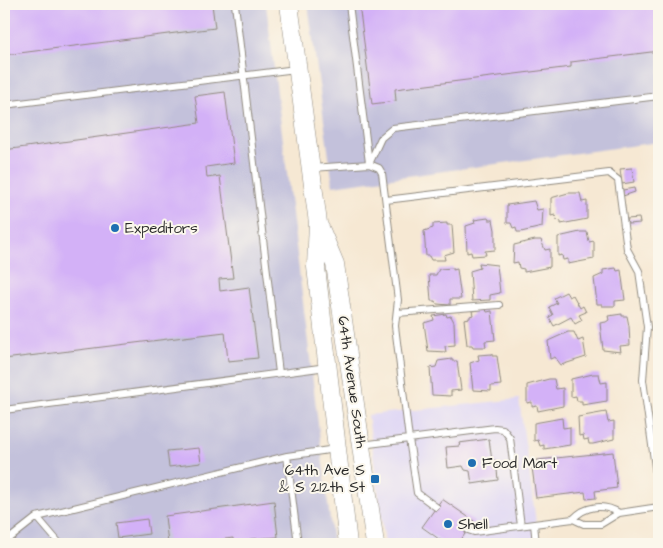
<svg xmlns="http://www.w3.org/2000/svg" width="663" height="548" viewBox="0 0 663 548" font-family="'Architects Daughter',sans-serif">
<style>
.built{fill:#ded5f5}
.industrial{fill:#c3c1db}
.building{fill:#d3b1f7}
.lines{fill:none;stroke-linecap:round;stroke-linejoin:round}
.lane-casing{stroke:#908a7f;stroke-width:8}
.secondary-casing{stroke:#908a7f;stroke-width:19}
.lane{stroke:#fff;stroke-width:6}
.secondary{stroke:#fff;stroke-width:18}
.poi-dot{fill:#1f6fb2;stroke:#fbf7ec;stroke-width:2}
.labels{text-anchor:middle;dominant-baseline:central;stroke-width:4;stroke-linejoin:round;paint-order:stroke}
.poi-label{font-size:15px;fill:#2b2b2b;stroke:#fbf7ec;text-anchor:start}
.street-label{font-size:15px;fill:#2b2b2b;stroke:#fbf7ec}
</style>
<rect width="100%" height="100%" fill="#fbf7ec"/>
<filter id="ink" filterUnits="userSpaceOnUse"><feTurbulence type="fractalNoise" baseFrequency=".02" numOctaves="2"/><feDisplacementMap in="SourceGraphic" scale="10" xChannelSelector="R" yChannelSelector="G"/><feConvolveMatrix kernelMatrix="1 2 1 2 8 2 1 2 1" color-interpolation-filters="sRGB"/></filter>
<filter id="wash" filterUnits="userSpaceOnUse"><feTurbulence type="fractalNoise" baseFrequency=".0096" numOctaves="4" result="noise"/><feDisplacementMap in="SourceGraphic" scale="20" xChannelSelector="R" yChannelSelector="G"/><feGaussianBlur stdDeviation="1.12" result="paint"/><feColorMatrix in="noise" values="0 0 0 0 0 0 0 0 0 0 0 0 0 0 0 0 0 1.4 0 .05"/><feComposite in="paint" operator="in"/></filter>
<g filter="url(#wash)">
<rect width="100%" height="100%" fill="#f6e8d3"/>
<path class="built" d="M519 399 539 544H385L368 415Z"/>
<path class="industrial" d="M4 4H266L333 544H4Z
M308 4H659V142L333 186Z"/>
<g id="blocks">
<path class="building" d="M4 4H212L215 28 4 55Z
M359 4H659V51L571 62V67L395 89 396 101 372 104Z
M225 92 234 163 206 167 207 178 220 176 233 278 219 279 220 291 249 287 258 358 228 361 225 332 4 359V150L199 123 195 96Z
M632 168 634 182 622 184 620 169Z
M634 188 635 192 623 196V190Z
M568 193H580L582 202 587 201V219L561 224V221L556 220 555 215 551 216V198Z
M534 201 537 210 543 209 542 227 521 232H517L516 227 513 228 511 223H507V205Z
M488 218 489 220H493L495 230V250L485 251 486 255 472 256 471 252 467 253 466 226 475 223 474 220Z
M639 218 640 223 628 224 627 219Z
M447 223V225H452L454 252 444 255 445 260H431L429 256H426L424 231 433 228V224Z
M580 232H587L589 242 594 241V259L568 264V259L563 260 562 255 558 256V237Z
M535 240H541L545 250 550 249V267L524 272V269L519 268 518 262 513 263 514 245Z
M479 263 497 265 500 293 490 295V300L472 301 470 271 480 268Z
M453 268V270L457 269 461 299H450V305L437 304 435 301H431L429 275H436L439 269Z
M616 268 617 271 621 270 625 300 615 301V306H602V304H597L594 278 603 274V270Z
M566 292 569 297 573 295 580 308 583 306 586 312 579 315 582 320 575 324 571 317 554 326 549 317 553 315 549 307 557 303 554 298Z
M486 309 487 312 492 311 495 340 485 341 486 347H473L472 345H467L464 319 470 318V316L473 315 472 311Z
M446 314 447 317 451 316 454 322 455 345 445 346 446 352 428 351 424 323 434 320 433 316Z
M622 314V316H627L629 326 630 345 620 346 621 352 603 350 600 323 606 322 609 320 608 316Z
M568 332H574L578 341 583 339 586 357 561 365 555 357 550 359 548 341Z
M492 354V356H497L501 385 491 386V391L473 390 470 363 479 360 478 355Z
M452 359V361H457L461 390 451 391V396L432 395 430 368 436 367 438 361Z
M593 374H599L601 383 607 382V401L582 405V401H577L576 396 571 397V379Z
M549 379H554L556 389 563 388V406L538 411 537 406 532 407V402L527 403V385Z
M606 412 608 422 614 421V439L593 444H589L588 439 584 440 583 435 579 436 578 417Z
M562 418 563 428 570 427V445L544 449V445L540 446 538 440 534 441V423Z
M489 439 492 461 496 460 498 480 472 484 470 471 465 470 463 466 448 468 446 447 460 446 459 443Z
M199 448 201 463 169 467 167 451Z
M613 452 617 488 595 491 596 498 586 499 585 492 536 498 532 467H538L537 460Z
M442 499 474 521 458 544H446L422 527Z
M274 501 278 537 250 539 251 544H233V538L189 544H168L165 516Z
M147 519 149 534 118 538 116 523Z"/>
</g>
</g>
<g filter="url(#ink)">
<use href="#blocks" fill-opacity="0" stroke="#908a7f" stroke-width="1"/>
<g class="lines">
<g class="lane-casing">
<path id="lane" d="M235 4 279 373
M349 4 369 163
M4 105 296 69
M369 164 381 138 393 128 659 96
M312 168 369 164 379 168 382 173 398 300 395 326 409 439 361 445
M386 200 609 173 618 180 627 249 639 271 647 327 643 380 659 496
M397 313 499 305
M4 410 327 367
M436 507 417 493 409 439 495 428 503 429 510 438 521 526
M619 513 659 507
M37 517 287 456
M468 530 474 532 534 524
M4 543 37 517 60 544
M298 544 287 456 336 449
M536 544 534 524 573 519 584 524H601L619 513C603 503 585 506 573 519"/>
</g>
<g class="secondary-casing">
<path id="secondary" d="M289 4 318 223 316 267 348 544
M320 228 335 264 375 544"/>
</g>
<use href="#lane" class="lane"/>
<use href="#secondary" class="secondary"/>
</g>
</g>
<g class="poi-dot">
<circle cx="115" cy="228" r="5"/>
<circle cx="472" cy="463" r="5"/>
<rect x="370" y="474" width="10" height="10" rx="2.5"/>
<circle cx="448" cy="524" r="5"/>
</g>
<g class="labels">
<g class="poi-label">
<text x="125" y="228">Expeditors</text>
<text x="482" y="463">Food Mart</text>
<text x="365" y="470" text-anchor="end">64th Ave S<tspan x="365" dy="17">&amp; S 212th St</tspan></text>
<text x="458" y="524">Shell</text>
</g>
<g class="street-label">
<text transform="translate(352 382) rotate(82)">64th Avenue South</text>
</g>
</g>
<rect width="663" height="548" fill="none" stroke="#fbf7ec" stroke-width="20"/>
</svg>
